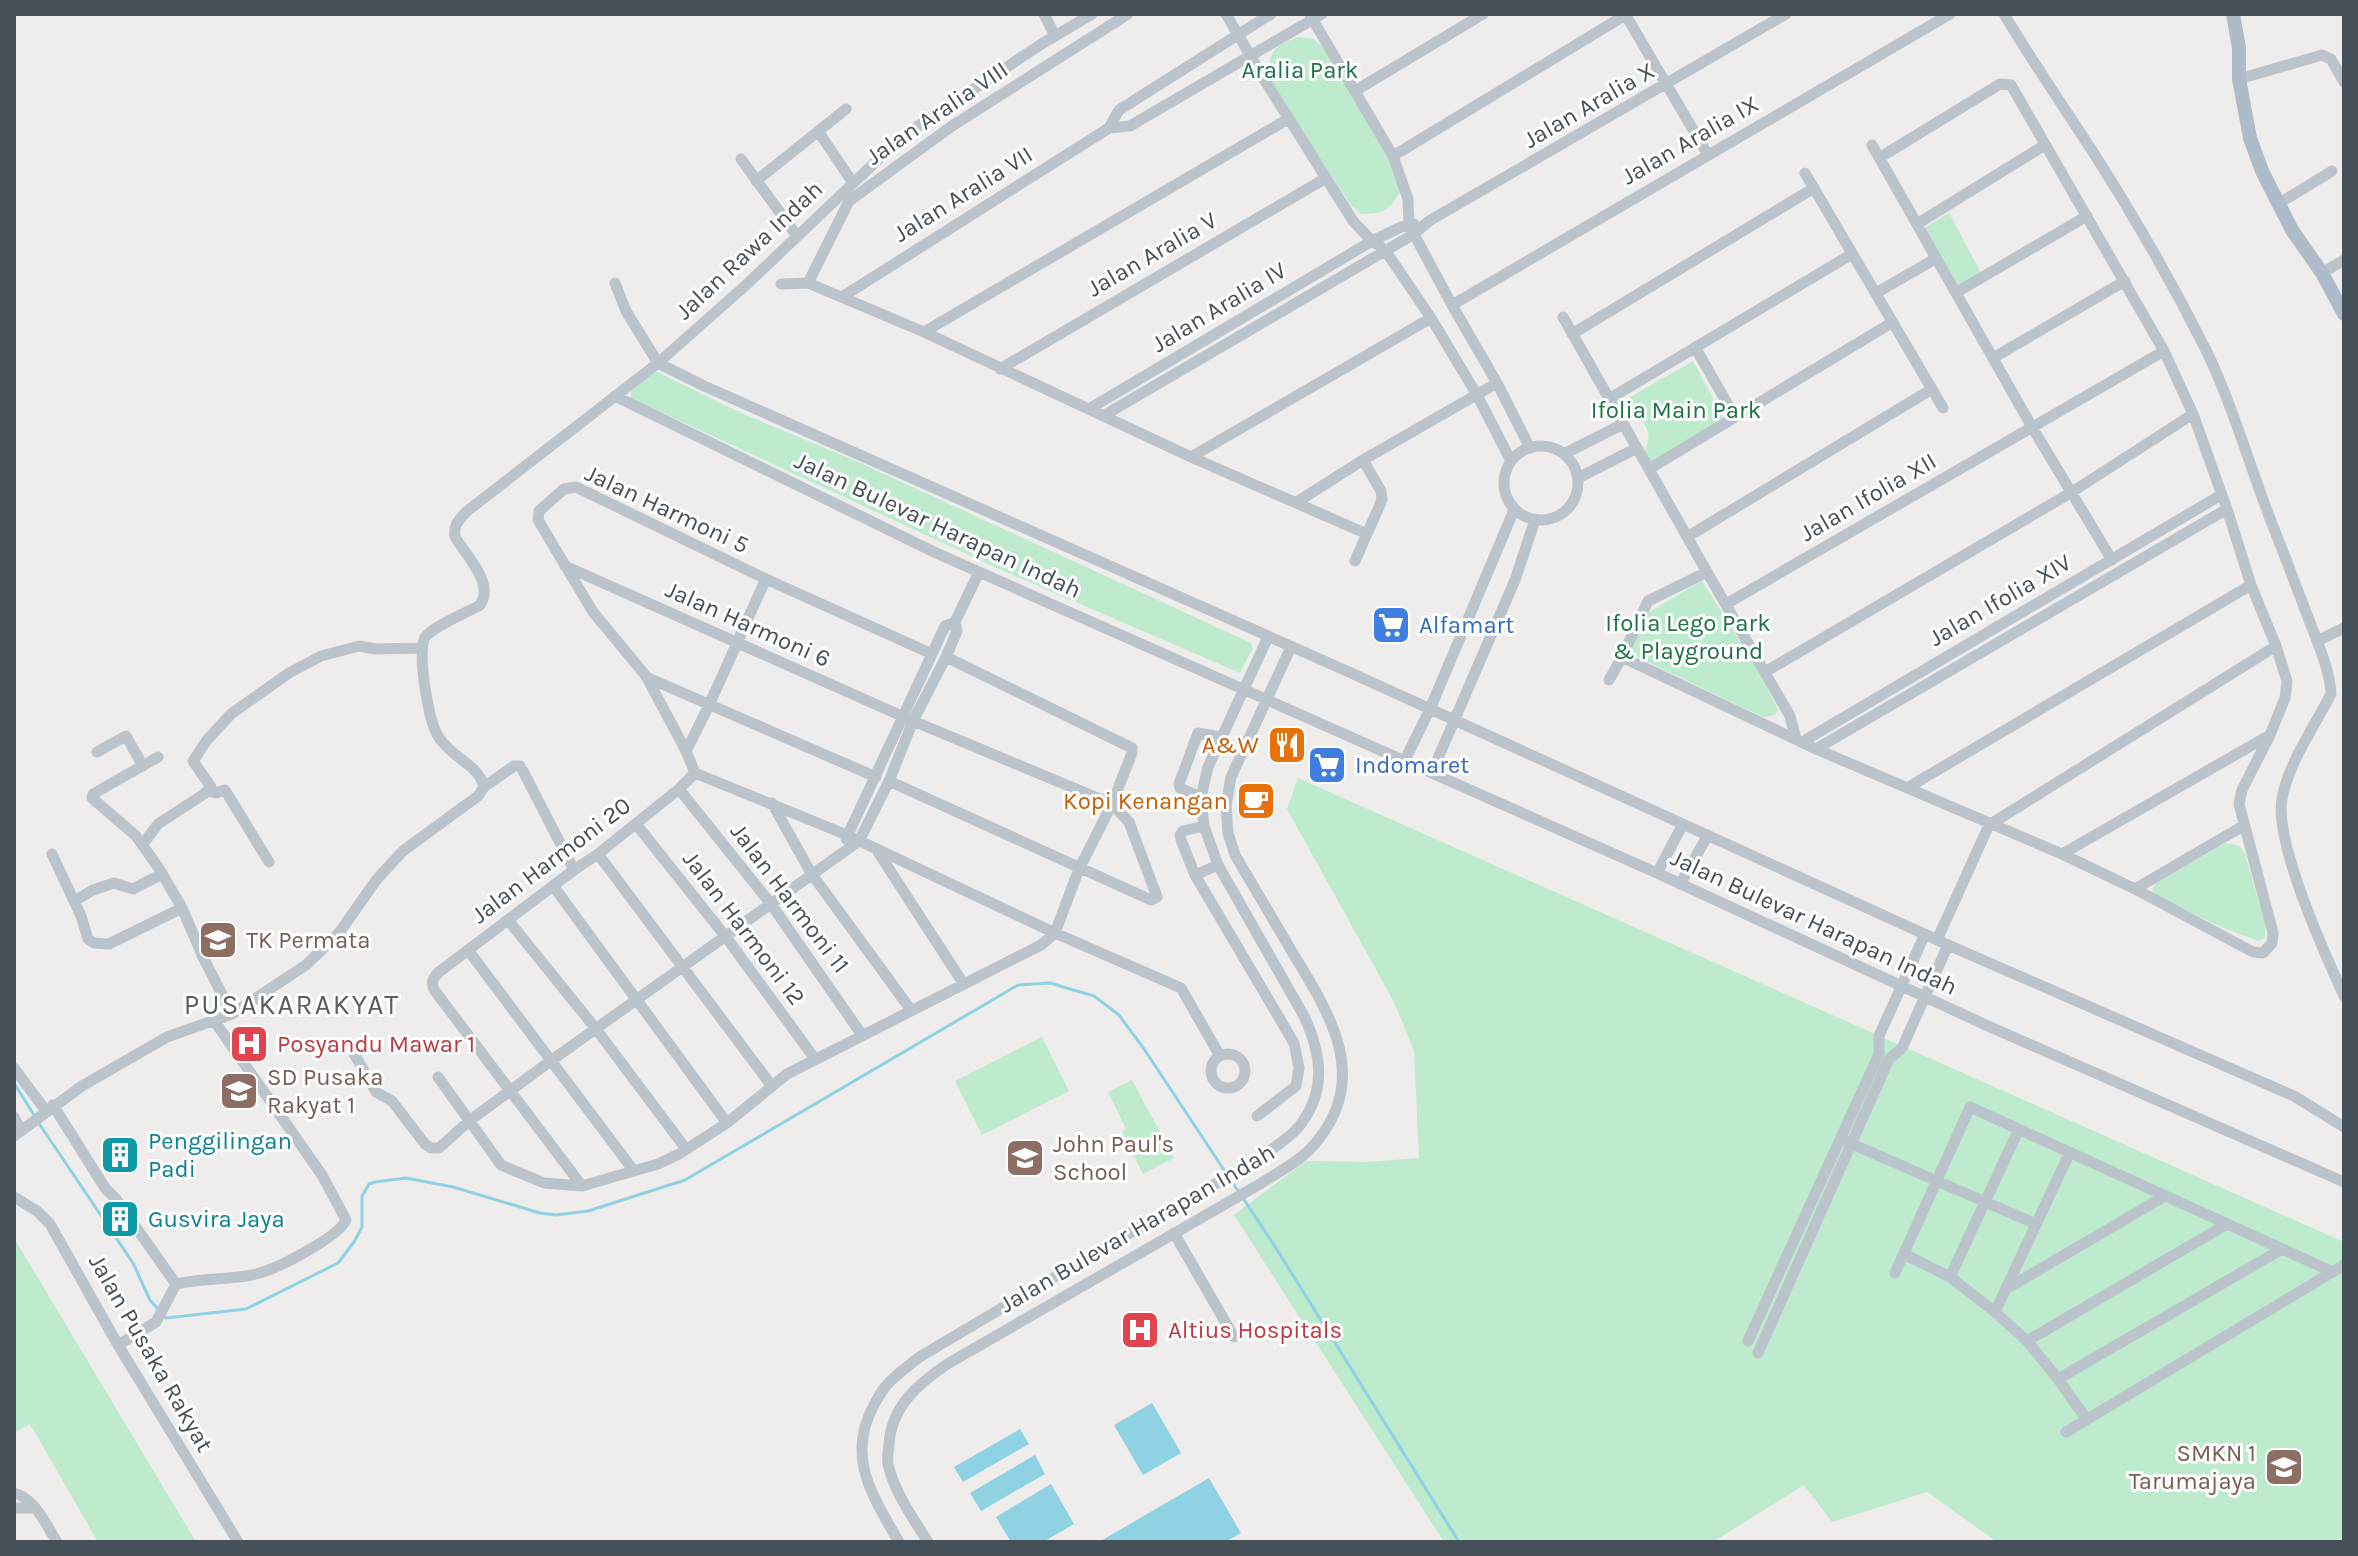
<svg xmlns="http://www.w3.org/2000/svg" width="2358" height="1556" viewBox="0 0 2358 1556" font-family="Karla,sans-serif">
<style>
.green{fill:#beeace}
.water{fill:#8ed2e3}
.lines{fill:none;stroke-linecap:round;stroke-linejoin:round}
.stream{stroke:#8ed2e3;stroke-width:3}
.minor{stroke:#bcc4cb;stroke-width:11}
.major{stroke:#aebcc9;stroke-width:14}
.labels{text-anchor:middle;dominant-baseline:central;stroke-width:6;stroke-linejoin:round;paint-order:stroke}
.park-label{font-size:24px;fill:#1e7248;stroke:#fff}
.street-label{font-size:24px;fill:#465058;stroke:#fff}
.shop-label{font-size:24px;fill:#366cbe;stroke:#fff;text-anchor:start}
.food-label{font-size:24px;fill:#c56008;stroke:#fff;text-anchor:end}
.education-label{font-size:24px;fill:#785e54;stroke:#fff;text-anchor:start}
.health-label{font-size:24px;fill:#be3a42;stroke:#fff;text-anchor:start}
.culture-label{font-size:24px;fill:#0d838f;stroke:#fff;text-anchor:start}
.quarter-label{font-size:28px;letter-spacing:2px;fill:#5a5d61;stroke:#fff}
</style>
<rect width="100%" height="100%" fill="#efecec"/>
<path class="green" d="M1299 37 1313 39 1322 46 1396 169 1400 192C1389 211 1383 214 1361 214L1350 204 1266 76C1271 51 1274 45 1299 37Z
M1949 213 1981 273 1957 286 1924 228Z
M1693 361 1725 421 1652 465 1644 452C1652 437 1649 428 1638 416H1627L1620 403Z
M655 371 739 412 858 462 1251 643 1253 648 1240 673 999 569 631 398V391Z
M1702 581 1753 662 1778 709 1775 715 1763 717 1629 653 1649 612Z
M1298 778 2344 1242V1542H1997L1927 1492 1832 1522 1804 1485 1713 1542H1444L1234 1215 1306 1161 1367 1162 1419 1158 1414 1051 1394 1002 1287 809Z
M2226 843 2240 846 2245 854 2265 924V938L2258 941 2219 926 2155 895 2152 890 2156 883Z
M1042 1037 1069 1091 982 1135 955 1081Z
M1132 1080 1174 1158 1143 1174 1122 1132 1126 1129 1108 1092Z
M14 1238 196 1542H98L30 1424 14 1433Z"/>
<path class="water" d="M1152 1403 1181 1453 1143 1475 1114 1425Z
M1020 1429 1029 1444 963 1482 954 1467Z
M1035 1455 1045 1474 981 1511 970 1493Z
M1209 1478 1241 1533 1225 1542H1099Z
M1051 1484 1074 1524 1043 1542H1011L996 1517Z"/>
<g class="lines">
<path class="stream" d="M14 1083 34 1115
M38 1122 133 1263 150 1300 159 1310
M1231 1180 1276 1248 1459 1542
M164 1316 166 1318 246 1309 338 1263 354 1242 362 1227V1196L369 1184 375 1182 406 1178 453 1187 540 1213 556 1215 588 1211 685 1180 1018 985 1050 983 1094 996 1119 1015 1144 1049 1226 1173"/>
<path class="minor" d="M1044 14 1055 36
M1226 14 1262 76 1353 221 1372 241 1385 250 1431 318 1477 395 1511 461
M1625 14 1708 155
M2004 14C2032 61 2063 106 2093 152 2134 216 2173 284 2207 352 2235 411 2252 474 2276 534 2288 564 2299 594 2311 625 2319 646 2330 671 2331 694 2314 727 2288 764 2282 799 2274 842 2325 954 2344 996
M1310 15 1393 156 1408 199 1409 225 1452 305 1497 383 1530 448
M2239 79 2322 55 2331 59 2344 82
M1355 91 1483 14
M1109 128 1119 110 1271 14
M818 131 853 183
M1872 145 2032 427 2112 560
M1393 156 1627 14
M741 159 797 236
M1805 173 1943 408
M756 181 846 109
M2278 204 2332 171
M1917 224 2045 145
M2322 273 2344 260
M615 283 626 311 658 363 702 385 1349 672 1955 948 2294 1096 2344 1127
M808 283 849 201 952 126 1128 14
M781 284 808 283 924 332 1191 457 1367 534
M1957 292 2087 216
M1876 293 1935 259
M842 297 1109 128 1130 126 1322 14
M1452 305 1950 14
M1563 317 1707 572
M924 332 1288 119
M1572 334 1814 188
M1695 347 1735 417
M1993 358 2125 281
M1000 369 1326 178
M615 396 934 552 1657 873 1988 1026 2344 1182
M1609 399 1852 254
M1089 409 1372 241 1401 227 1414 224
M1103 416 1414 234 1429 221 1786 14
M1504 483a37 37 0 1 1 74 0a37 37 0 1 1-74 0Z
M1564 454 1623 424
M1191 457 1431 318
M1649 469 1893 322
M1578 478 1637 448
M1297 502 1363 460 1497 383
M1687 537 1932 389
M1355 561 1382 500 1381 491 1363 460
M565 566 913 721 1112 804 1129 822 1157 897 1151 900 889 781
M1726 604 2164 351
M2317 641 2344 628
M1622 657 1816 749 2062 854 2135 889 2253 952 2263 953 2272 943 2273 933 2239 804 2242 790 2270 735 2285 698 2287 681 2276 646 2251 585 2227 509 2193 414 2164 351 2011 85 2000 84 1879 158
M1765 672 2072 492 2193 414
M646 677 876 777
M1609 680 1622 657 1648 601 1707 572 1790 716 1796 739
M1802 742 2221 495
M1816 749 2227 509
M686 751C716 695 739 636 766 579
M97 752 126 736 143 766
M158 757 93 794 92 798 136 836 160 870 182 908 203 957 232 1014
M1405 760 1430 709 1514 510
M523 771 574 870
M1432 772 1515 580 1535 520
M695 773 686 751 646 676 593 612 538 520 539 511 564 489 576 487 766 579 932 654
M695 773 847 835 1055 933 1181 988 1220 1056
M484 787 514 766H520
M1907 788 2251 585
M679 789 771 904 862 1035
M208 790 216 793 225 790 269 862
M1201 797 1180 788 1179 784 1198 733 1220 737
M772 803 811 873 911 1010
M636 824 726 937 815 1059
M1204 826 1183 831 1180 835 1181 840 1195 875 1294 1043 1299 1068 1296 1086 1257 1116
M846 839 945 626 955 622
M859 841 889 781 913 721 946 657 957 631 955 622 979 572
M143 844 158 824 204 794 211 787 193 761 207 740 231 714 289 673 321 656 359 646 375 649 422 648
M878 852 963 983
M52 854 81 916 88 939 94 943 109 944 182 908
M598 854 771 1085
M2062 854 2270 735
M1657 873 1683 824
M1195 875 1218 865
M1680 884 1708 835
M554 887 727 1123
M2135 889 2243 826
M74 901 93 890 114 883 133 889 162 874
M508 920 596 1029 686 1149
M1937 940 1989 825 2276 646
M468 950 634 1171
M353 1052 376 1092 392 1101 425 1144 431 1148H439L469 1121 552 1060 859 841
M1211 1071a17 17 0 1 1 34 0a17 17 0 1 1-34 0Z
M14 1068 46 1111
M438 1077 501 1165 544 1183 582 1186 658 1164 679 1154 727 1123 787 1074 1041 945 1055 933 1079 869 1112 804 1132 753V748L946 657
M53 1105 105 1188 116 1199 176 1284
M14 1117 21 1130
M14 1136 82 1086 167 1037 232 1014 306 965 339 933 377 879 403 851 478 796 484 787C479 767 460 761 447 747 443 743 438 737 436 732 428 718 416 646 426 636 436 625 466 613 480 605 495 584 466 555 455 537 453 525 459 520 466 512L658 363 745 286 885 153 918 126 1040 45 1092 14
M1845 1141 2036 1224
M582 1186 435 991C430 983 433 978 439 972L574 870 598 854 679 789 695 773
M14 1197 37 1211 50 1224 118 1345 238 1542
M1174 1233 1234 1337
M1904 1254 1950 1277 1995 1312 2027 1341 2058 1379 2087 1420
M1895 1273 1970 1107 2333 1272
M1950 1277 2019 1129
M2006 1289 2165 1196
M1995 1312 2070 1152
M1748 1341 1879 1054V1036L1925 934
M2027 1341 2227 1224
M118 1345 156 1322 176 1284C202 1278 230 1280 256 1274 275 1270 339 1237 346 1220L322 1175 215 1022
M1758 1353 1889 1059 1902 1048 1948 945
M2058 1379 2282 1249
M2066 1432 2344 1265
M14 1493C35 1498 46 1525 57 1542
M14 1508H35
M899 1542C872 1495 845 1456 875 1403 878 1398 881 1392 885 1387 894 1376 907 1367 918 1358 1008 1304 1099 1251 1190 1198 1218 1182 1283 1148 1301 1124 1327 1089 1321 1053 1304 1016L1218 865 1204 826 1201 797 1208 767 1268 637
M928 1542C913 1518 894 1492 888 1464 887 1458 888 1451 889 1445 891 1406 919 1383 949 1363L1260 1184C1280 1171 1303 1160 1318 1140 1371 1074 1327 1010 1291 950 1272 918 1254 887 1235 855L1228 833 1226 806 1231 777 1291 647"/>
<path class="major" d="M2233 14 2239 48V79L2250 138 2262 171 2292 230 2322 273 2344 314"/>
</g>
<defs>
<g id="supermarket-square" transform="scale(2)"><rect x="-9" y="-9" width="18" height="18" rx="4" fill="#3f7fe0" stroke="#fff"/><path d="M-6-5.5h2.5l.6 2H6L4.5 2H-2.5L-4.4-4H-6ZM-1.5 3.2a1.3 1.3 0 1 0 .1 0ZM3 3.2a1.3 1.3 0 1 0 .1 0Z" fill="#fff"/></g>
<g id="restaurant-square" transform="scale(2)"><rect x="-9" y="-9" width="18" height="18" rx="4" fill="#e8710a" stroke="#fff"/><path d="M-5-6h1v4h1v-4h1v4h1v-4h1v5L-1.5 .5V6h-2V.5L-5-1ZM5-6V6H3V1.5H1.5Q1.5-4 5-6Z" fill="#fff"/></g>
<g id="cafe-square" transform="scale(2)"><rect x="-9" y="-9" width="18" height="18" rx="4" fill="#e8710a" stroke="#fff"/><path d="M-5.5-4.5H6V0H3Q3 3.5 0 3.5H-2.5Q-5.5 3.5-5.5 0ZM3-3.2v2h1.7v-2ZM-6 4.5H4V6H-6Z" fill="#fff"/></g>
<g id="school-square" transform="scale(2)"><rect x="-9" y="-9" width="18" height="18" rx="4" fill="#8d6e63" stroke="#fff"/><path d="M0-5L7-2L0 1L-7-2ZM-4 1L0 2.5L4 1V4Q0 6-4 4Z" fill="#fff"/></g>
<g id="hospital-square" transform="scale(2)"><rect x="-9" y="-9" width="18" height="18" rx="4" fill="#e0444e" stroke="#fff"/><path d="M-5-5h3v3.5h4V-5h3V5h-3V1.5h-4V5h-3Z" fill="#fff"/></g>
<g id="building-square" transform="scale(2)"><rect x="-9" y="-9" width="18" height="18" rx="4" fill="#0f9aa8" stroke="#fff"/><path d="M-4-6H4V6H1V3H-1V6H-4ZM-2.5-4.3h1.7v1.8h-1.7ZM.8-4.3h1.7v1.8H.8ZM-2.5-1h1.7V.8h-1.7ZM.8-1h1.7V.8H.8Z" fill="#fff"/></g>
</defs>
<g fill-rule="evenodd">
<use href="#supermarket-square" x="1391" y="625"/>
<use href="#restaurant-square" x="1287" y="745"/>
<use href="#supermarket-square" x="1327" y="765"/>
<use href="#cafe-square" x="1256" y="801"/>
<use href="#school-square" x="218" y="940"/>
<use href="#hospital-square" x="249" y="1044"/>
<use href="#school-square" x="239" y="1091"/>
<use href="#building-square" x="120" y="1155"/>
<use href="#school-square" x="1025" y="1158"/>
<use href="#building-square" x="120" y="1219"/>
<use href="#hospital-square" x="1140" y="1330"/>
<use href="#school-square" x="2284" y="1467"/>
</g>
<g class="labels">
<g class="park-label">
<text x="1300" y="70">Aralia Park</text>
<text x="1676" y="410">Ifolia Main Park</text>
<text x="1688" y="623">Ifolia Lego Park<tspan x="1688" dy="28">&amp; Playground</tspan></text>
</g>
<g class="street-label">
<text transform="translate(1589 105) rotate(-30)">Jalan Aralia X</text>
<text transform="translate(937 113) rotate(-34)">Jalan Aralia VIII</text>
<text transform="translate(1690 140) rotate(-30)">Jalan Aralia IX</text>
<text transform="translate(963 194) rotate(-32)">Jalan Aralia VII</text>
<text transform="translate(749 250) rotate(-43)">Jalan Rawa Indah</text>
<text transform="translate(1152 254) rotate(-30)">Jalan Aralia V</text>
<text transform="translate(1219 307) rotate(-31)">Jalan Aralia IV</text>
<text transform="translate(1868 497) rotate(-30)">Jalan Ifolia XII</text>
<text transform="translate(667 509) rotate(25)">Jalan Harmoni 5</text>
<text transform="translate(938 525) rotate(25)">Jalan Bulevar Harapan Indah</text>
<text transform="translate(2000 600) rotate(-30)">Jalan Ifolia XIV</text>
<text transform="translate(748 624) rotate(24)">Jalan Harmoni 6</text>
<text transform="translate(551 860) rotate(-37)">Jalan Harmoni 20</text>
<text transform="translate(790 898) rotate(53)">Jalan Harmoni 11</text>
<text transform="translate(1814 922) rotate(25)">Jalan Bulevar Harapan Indah</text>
<text transform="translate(744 928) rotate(53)">Jalan Harmoni 12</text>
<text transform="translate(1137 1228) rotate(-30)">Jalan Bulevar Harapan Indah</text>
<text transform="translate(151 1353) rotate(60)">Jalan Pusaka Rakyat</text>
</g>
<g class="shop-label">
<text x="1419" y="625">Alfamart</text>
<text x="1355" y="765">Indomaret</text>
</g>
<g class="food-label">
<text x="1259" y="745">A&amp;W</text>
<text x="1228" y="801">Kopi Kenangan</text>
</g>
<g class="education-label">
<text x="246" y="940">TK Permata</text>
<text x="267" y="1077">SD Pusaka<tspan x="267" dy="28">Rakyat 1</tspan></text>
<text x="1053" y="1144">John Paul's<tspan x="1053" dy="28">School</tspan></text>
<text x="2256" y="1453" text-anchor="end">SMKN 1<tspan x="2256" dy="28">Tarumajaya</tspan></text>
</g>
<g class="health-label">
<text x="277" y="1044">Posyandu Mawar 1</text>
<text x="1168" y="1330">Altius Hospitals</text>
</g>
<g class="culture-label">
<text x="148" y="1141">Penggilingan<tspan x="148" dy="28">Padi</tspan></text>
<text x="148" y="1219">Gusvira Jaya</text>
</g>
<g class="quarter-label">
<text x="292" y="1004">PUSAKARAKYAT</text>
</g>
</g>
<rect width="2358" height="1556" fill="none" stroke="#465058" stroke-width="32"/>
</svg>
